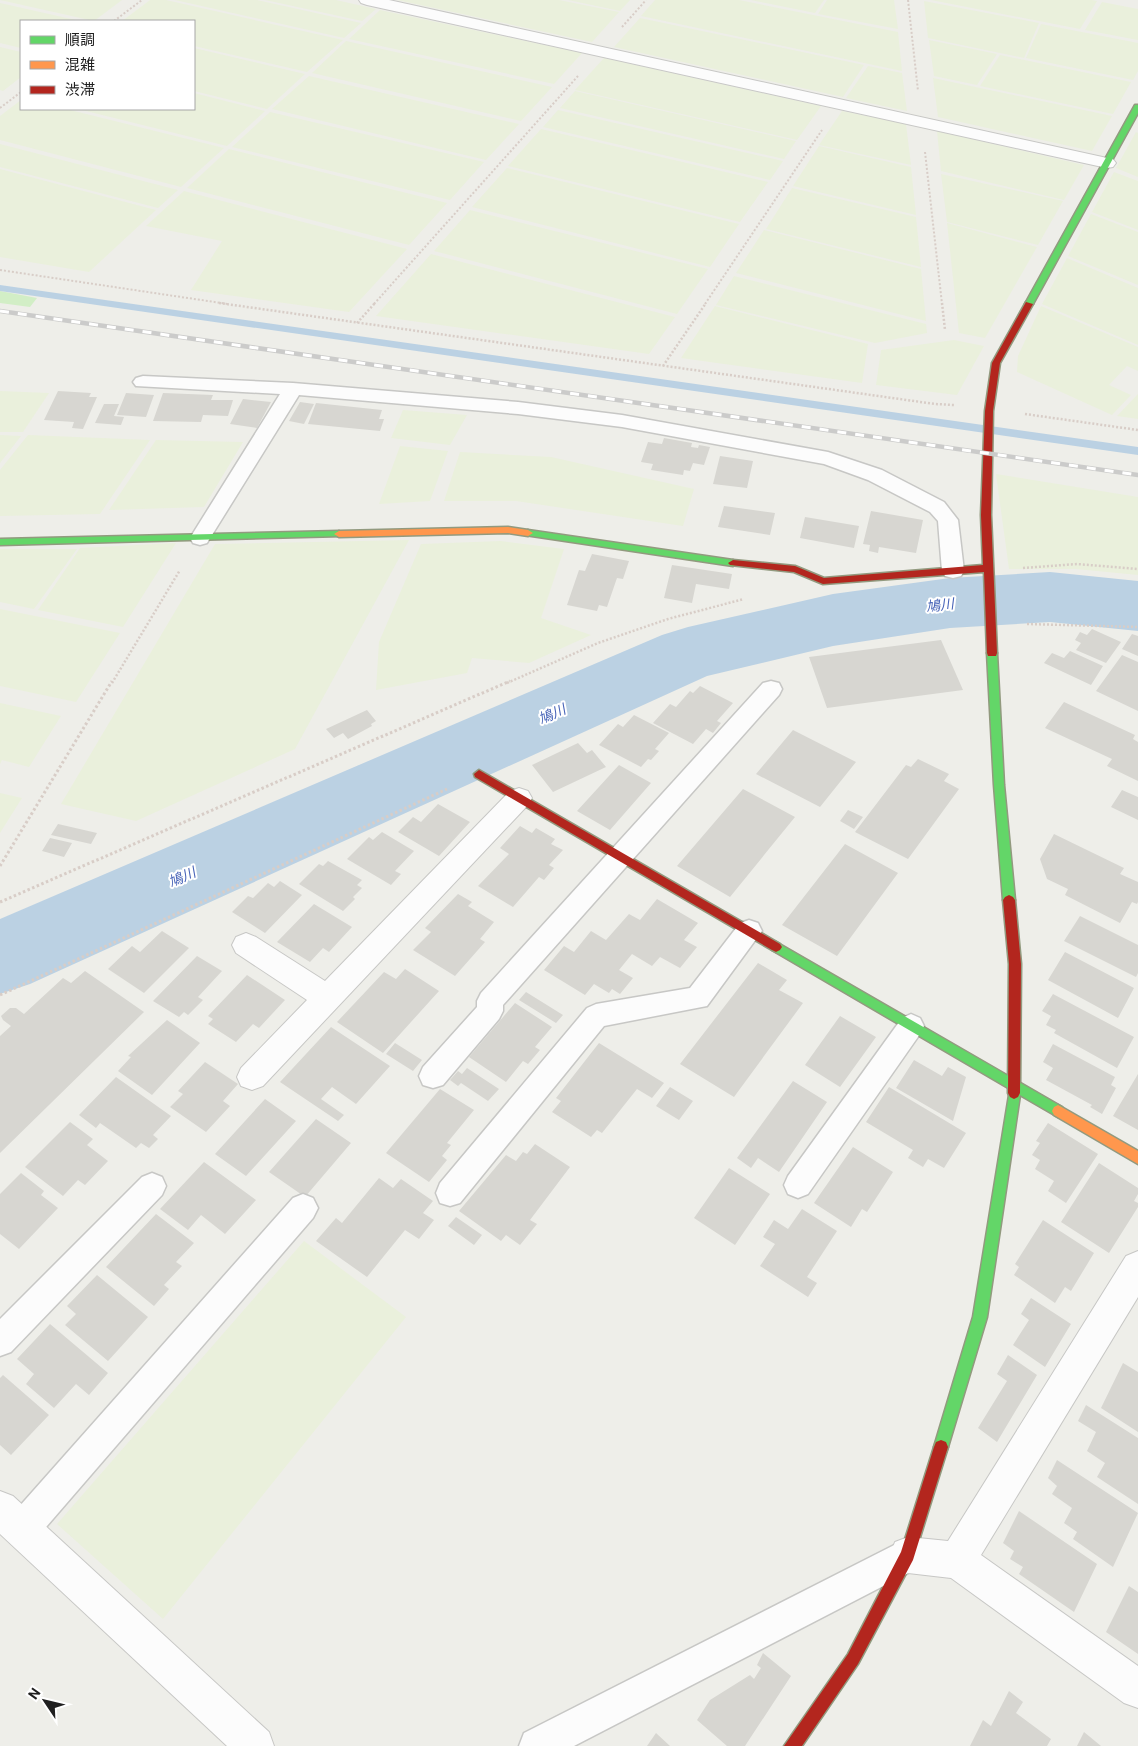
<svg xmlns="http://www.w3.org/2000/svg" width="1138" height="1746" viewBox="0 0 1138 1746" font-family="Roboto,'Noto Sans JP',sans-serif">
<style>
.farmland{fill:#eaf0dc}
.grass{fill:#d2eec6}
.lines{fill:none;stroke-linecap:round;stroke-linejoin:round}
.stream{fill:#bbd1e3;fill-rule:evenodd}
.river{fill:#bbd1e3;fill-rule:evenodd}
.building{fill:#d7d6d1}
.lane-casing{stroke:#c7c7c5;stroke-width:3}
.street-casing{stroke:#c7c7c5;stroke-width:2}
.fast-casing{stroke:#929a7f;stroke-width:3}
.slow-casing{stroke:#929a7f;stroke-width:3}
.jam-casing{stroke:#929a7f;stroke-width:3}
.path-far2{stroke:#d8cdc7;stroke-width:2;stroke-dasharray:2 2;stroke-linecap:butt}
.path-far1{stroke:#d8cdc7;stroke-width:2.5;stroke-dasharray:2 2;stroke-linecap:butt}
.path{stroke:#d8cdc7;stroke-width:3;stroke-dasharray:2.5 2.5;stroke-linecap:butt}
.lane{fill:#fcfcfc;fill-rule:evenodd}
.street{fill:#fcfcfc;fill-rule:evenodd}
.fast{fill:#63d668;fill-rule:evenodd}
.slow{fill:#ff974d;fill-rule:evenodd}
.jam{fill:#b3261e;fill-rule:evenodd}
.rail-casing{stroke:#cbcbca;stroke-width:4.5}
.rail{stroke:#fff;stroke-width:3;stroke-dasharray:9;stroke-linecap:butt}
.labels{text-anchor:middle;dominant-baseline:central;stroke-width:4;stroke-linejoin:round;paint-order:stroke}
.water-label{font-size:14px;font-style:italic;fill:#4662b7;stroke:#fff}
</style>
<rect width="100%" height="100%" fill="#eeeee9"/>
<path class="farmland" d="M0 0H122L94 21Z
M150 0H166L343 40 307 72 194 46V21H122Z
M175 0H257L361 23 344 38Z
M265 0H336L376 9 362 21Z
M397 0H559L619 12 592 42Z
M568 0H630L620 11Z
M655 0H739L898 32 902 71 641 16Z
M751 0H824L815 13Z
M827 0H894L898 29 818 14Z
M931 0H1092L1097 1 1080 29Z
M924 1 1039 23 1024 58 928 38Z
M1102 2 1138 9V40L1085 30Z
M0 3 80 21H21V48L0 43Z
M380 10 582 53 554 84 349 39Z
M640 18 864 65 843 97 614 47Z
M1041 24 1138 43V71L1133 80 1026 58Z
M929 40 997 54 977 85 934 76Z
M346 41 552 87 521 121 312 73Z
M0 47 21 52V77L3 91 0 90Z
M194 48 305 74 267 109 194 91Z
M1000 55 1131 82 1113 114 980 86Z
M604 58 821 106 797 140 575 90Z
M868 66 902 73 907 111 846 98Z
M309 76 519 124 486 160 272 109Z
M933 78 1112 116 1092 151 938 117Z
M575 91 796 141 784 159 560 108Z
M194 93 265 111 227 146 78 109H194Z
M21 100V109H66L224 148 181 187 0 140V116Z
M558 110 783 161 770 180 543 127Z
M842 111 906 124 911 165 819 145Z
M270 112 484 162 450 200 232 147Z
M541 129 768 182 740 222 508 166Z
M937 131 1084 165 1064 200 941 171Z
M1136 132 1138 133V177L1116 168Z
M0 144 178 190 158 208 0 167Z
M819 146 911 167 916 215 793 186Z
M229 149 447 203 409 245 187 188Z
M507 168 739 224 710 267 472 207Z
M0 169 156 210 89 272 0 257Z
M1114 172 1138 181V230L1092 212Z
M941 174 1063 201 1038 245 947 222Z
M792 188 916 217 921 267 766 229Z
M184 191 407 249 349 312 191 290 222 241 146 226Z
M470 210 708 269 677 314 434 251Z
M1091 214 1138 232V285L1068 256Z
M947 223 1037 247 985 338 959 333Z
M764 230 921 269 926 321 736 273Z
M431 254 675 317 649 354 376 316Z
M1067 258 1138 288V345L1042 304Z
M734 276 926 324 927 333 875 343 716 305Z
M715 306 868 344 862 383 681 358Z
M1041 306 1138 347V371L1127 366 1109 385 1131 395 1112 415 1017 372 1018 356Z
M954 340 984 346 957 395 876 385 881 350Z
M0 391 49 393 23 432H0Z
M1138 394V419L1117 416Z
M403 410 467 415 450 445 391 438Z
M0 435 21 436 0 463Z
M28 435 150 440 100 514 0 516V470Z
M156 440 243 442 204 507 109 510Z
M400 446 448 451 430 501 379 504Z
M460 452 551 457 694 489 683 526 516 501H444Z
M996 474 1138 497V575L1076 569H1009Z
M409 540 295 749 136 821 61 804 215 544Z
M501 541 564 549 541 618 591 635 529 663 472 658 467 673 376 690 379 642 421 544Z
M176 543 123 627 38 610 80 548Z
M0 549H77L34 609 0 602Z
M0 609 120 633 76 702 0 686Z
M0 703 61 716 29 767 2 760 0 764Z
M0 793 22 798 0 833Z
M304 1241 406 1317 163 1619 57 1524Z"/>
<path class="grass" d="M0 291 37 298 30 307 0 303Z"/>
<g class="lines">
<path class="stream" d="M0 285 1138 447V455L0 291Z"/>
<path class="river" d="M1050 572 1138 581V631L1050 622 950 628 833 646 707 676 30 984 0 994V919L662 635 688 627 833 594 950 578Z"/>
</g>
<path class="building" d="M58 391 91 393 89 397H97L83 429 72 428 74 422 44 420Z
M126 393 154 395 146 417 117 415Z
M163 393 213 395 211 400H233L228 416 203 415 201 422 153 421Z
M243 399 271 402 257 428 230 424Z
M300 402 314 404 304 424 289 421Z
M316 403 382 410 379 419H384L380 431 308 424Z
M104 404H119L114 416 124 417 121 425 95 423Z
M664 438 692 443 691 447 698 448 699 445 710 447 704 465 693 463 690 471 684 470 683 475 651 470 653 464 641 462 648 442 662 444Z
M720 456 753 461 747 488 713 484Z
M724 506 775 513 770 535 718 527Z
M871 511 923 520 916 553 879 547 878 553 869 551 870 545 863 544Z
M805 517 859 526 854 548 800 538Z
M592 554 629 561 623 579 617 578 607 607 599 605 597 611 567 605 579 570 585 571Z
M672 565 732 574 729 589 696 584 692 603 664 598Z
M1092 629 1121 642 1106 663 1076 650 1081 643 1075 640 1080 632 1087 635Z
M1132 634 1138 636V656L1122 649Z
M941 640 963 690 827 708 809 657Z
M1070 651 1103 666 1091 685 1044 663 1052 653 1064 658Z
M1122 655 1138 662V711L1096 691Z
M700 686 733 703 717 721 721 723 713 733 706 729 693 744 653 723 670 704 676 707 690 691 693 693Z
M1064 702 1135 735 1133 739 1138 742V781L1107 766 1112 759 1045 728Z
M367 710 376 721 371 724 372 726 348 739 343 733 334 738 326 729Z
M634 715 669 733 655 749 659 751 651 760 648 759 641 767 599 745 618 724 623 727Z
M793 730 856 762 820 807 756 774Z
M578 743 587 753 592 750 606 767 553 792 532 765Z
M918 759 949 774 944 781 959 789 908 859 855 832 906 765 911 767Z
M619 765 651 783 610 830 577 811Z
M743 789 795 817 730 897 677 866Z
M1122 790 1138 797V820L1111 807Z
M438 804 470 822 439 856 398 832 413 817 421 822Z
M848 810 863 817 854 829 840 821Z
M58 824 97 833 91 844 51 835Z
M520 826 532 833 536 828 555 839 551 844 563 850 549 865 554 868 544 880 539 877 513 907 478 886 509 854 500 848Z
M382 832 414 851 395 871 401 874 391 885 347 859 369 837 373 840Z
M1054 834 1124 868 1120 874 1138 882V902L1137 904 1132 902 1120 923 1065 895 1068 889 1047 879 1040 859Z
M50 838 72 843 64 857 42 851Z
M845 844 898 873 837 956 782 925Z
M328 861 362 880 357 885 362 888 353 897 355 899 343 911 299 884 319 864 323 866Z
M280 881 302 895 265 933 232 912 248 896 253 898 268 883 274 887Z
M458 894 472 902 468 906 494 922 480 939 485 942 455 976 413 950 431 932 425 928Z
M657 899 698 923 684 940 697 947 680 968 660 957 652 966 632 954 619 970 633 978 620 994 612 989 609 993 594 984 585 995 544 970 564 946 574 952 591 931 606 940 629 914 640 920Z
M314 904 352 927 329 952 323 948 310 962 277 942Z
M1080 916 1138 945V973L1136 977 1064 941Z
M162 931 189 948 144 993 108 969 132 946 140 952Z
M1065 952 1134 988 1118 1018 1048 980Z
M197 956 222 971 198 997 203 1000 188 1015 184 1012 179 1017 153 1001Z
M758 963 787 980 779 990 803 1003 734 1097 680 1064Z
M405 969 439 991 383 1053 337 1022 384 972 396 979Z
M85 971 144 1012 0 1153V1036L11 1026 3 1020 1 1016 10 1008H16L24 1014 63 978 71 983Z
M247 975 285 1000 259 1028 253 1024 236 1042 208 1024 213 1019 208 1016Z
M526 992 563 1015 556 1023 519 1000Z
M1053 994 1134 1037 1117 1068 1054 1033 1056 1030 1046 1025 1051 1016 1042 1011Z
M515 1003 552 1027 535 1047 540 1050 528 1064 523 1061 506 1082 469 1057Z
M840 1016 876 1037 840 1087 805 1065Z
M167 1020 200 1043 152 1095 118 1071 131 1057 128 1056Z
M331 1027 390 1066 356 1104 332 1087 321 1099 344 1115 338 1121 280 1082Z
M395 1043 422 1060 413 1071 386 1054Z
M599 1043 664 1083 652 1098 637 1089 602 1133 597 1130 591 1137 552 1112 561 1101 556 1098Z
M1053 1044 1115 1077 1111 1085 1116 1088 1102 1114 1090 1107 1092 1105 1046 1080 1053 1068 1043 1062Z
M914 1060 942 1076 948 1067 966 1077 953 1121 896 1088Z
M205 1062 238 1084 223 1101 230 1106 206 1132 170 1107 183 1094 178 1091Z
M467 1068 499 1089 488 1101 461 1083 458 1086 450 1080 458 1071 462 1074Z
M1138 1074V1130L1113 1116Z
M116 1077 171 1116 153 1135 158 1139 149 1148 141 1143 136 1148 100 1123 96 1128 79 1115Z
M793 1081 827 1102 779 1172 758 1158 751 1168 737 1158Z
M670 1087 693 1101 679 1120 656 1106Z
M889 1087 966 1133 944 1168 928 1159 923 1167 908 1158 913 1150 866 1122Z
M440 1089 474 1110 447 1143 451 1145 442 1156 447 1160 429 1182 386 1153Z
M265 1099 296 1121 246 1176 215 1154Z
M316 1119 351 1143 305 1197 269 1172Z
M70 1122 93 1139 87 1145 108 1161 85 1185 78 1180 63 1196 25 1167Z
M1048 1123 1098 1154 1066 1203 1048 1191 1054 1181 1035 1169 1040 1160 1032 1155 1040 1143 1036 1141Z
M535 1144 570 1167 530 1220 537 1224 520 1245 506 1235 501 1241 459 1211 506 1155 516 1161 523 1152 527 1154Z
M853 1147 893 1172 867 1212 862 1209 851 1227 814 1203Z
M204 1162 256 1200 225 1234 201 1215 188 1230 160 1209Z
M1099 1163 1138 1188V1194L1134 1201 1138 1203V1207L1109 1253 1061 1222Z
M729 1168 770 1194 735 1245 694 1218Z
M21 1173 44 1191 41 1195 58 1208 19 1249 0 1234V1194Z
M379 1178 393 1188 401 1179 433 1201 423 1213 434 1220 419 1239 405 1230 367 1277 316 1241 336 1218 342 1223Z
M802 1209 837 1231 807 1277 817 1283 808 1297 760 1266 775 1244 763 1237 774 1220 788 1229Z
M156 1214 194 1243 176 1262 182 1266 164 1285 169 1289 154 1306 106 1267Z
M456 1217 482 1235 474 1245 448 1226Z
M1043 1220 1094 1253 1071 1291 1065 1287 1055 1303 1014 1275 1019 1267 1015 1264Z
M97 1275 148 1317 108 1361 65 1325 76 1314 67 1306Z
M1031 1298 1071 1324 1045 1367 1013 1345 1029 1320 1021 1314Z
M50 1324 108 1373 89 1395 76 1384 54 1408 26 1384 34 1374 17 1359Z
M1008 1355 1037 1375 997 1442 978 1428 1007 1381 997 1374Z
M1123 1363 1138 1372V1432L1101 1408Z
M3 1375 49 1415 11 1455 0 1445V1378Z
M1086 1405 1138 1438V1504L1097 1477 1105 1463 1087 1451 1096 1432 1078 1421Z
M1057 1460 1138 1513 1113 1567 1073 1539 1077 1532 1064 1523 1072 1508 1052 1494 1057 1486 1048 1478Z
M1019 1511 1097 1564 1074 1612 1019 1574 1023 1567 1010 1559 1014 1551 1003 1543Z
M1129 1586 1138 1592V1654L1106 1632Z
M763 1653 791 1676 745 1746H727L697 1720 710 1700 750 1675 754 1679 761 1668 757 1665Z
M1009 1691 1023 1702 1016 1713 1051 1739 1047 1746H970L983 1720 991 1726Z
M1084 1732 1101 1746H1077Z
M656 1733 670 1746H647Z"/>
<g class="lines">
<g class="lane-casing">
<path id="lane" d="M143 376 293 383 518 402 622 415 828 452 882 470 944 502 958 520 964 571 961 576 953 578 945 576 942 571 938 521 930 512 868 480 824 464 622 427 518 414 299 395 207 543 200 545 193 543 190 538 280 394 136 386 133 382 136 378Z
M771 681 779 683 782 689 779 695 503 1005V1011L499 1019 443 1085 433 1088 423 1085 419 1076 423 1067 477 1007V1001L481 993 763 683Z
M749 920 758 923 762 931 707 1006 604 1026 460 1203 450 1206 440 1203 436 1193 440 1183 587 1008 596 1004 690 988 740 923Z
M911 1014 920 1018 924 1026 920 1034 808 1194 798 1198 788 1194 784 1185 788 1176 902 1018Z
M152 1173 162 1177 166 1186 162 1195 11 1352 0 1356V1319L142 1177Z
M303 1194 313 1198 318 1208 313 1218 34 1541 22 1545 10 1541 6 1529 10 1517 293 1198Z
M908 1538 920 1543 925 1555 920 1567 574 1746H519L524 1733Z"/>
</g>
<g class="street-casing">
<path id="street" d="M359 0H389L1107 158 1113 159 1116 163 1113 167 1107 168 367 5 361 3Z
M519 788 528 791 532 798 528 805 263 1086 252 1090 241 1086 237 1077 241 1068 307 1000 236 953 232 945 236 937 246 933 256 937 325 981 510 791Z
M1138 1251V1297L981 1555 1138 1666V1708L1124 1703 951 1578 908 1573 895 1568 890 1555 895 1542 908 1537 948 1541 1126 1256Z
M0 1491 13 1496 269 1732 274 1746H227L0 1534Z"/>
</g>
<g class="fast-casing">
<path id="fast" d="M1135 105H1138V113L1033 304 1026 306 1025 304Z
M528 530 733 560 738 563 733 566 525 535V531Z
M339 531 344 534 342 536 0 545V539Z
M992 649 997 653 1004 785 1015 900 1013 903H1005L1003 900 994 785 987 653Z
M776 942 1062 1107 1064 1111 1062 1115 1058 1117 1020 1095 987 1317 948 1447 946 1452 941 1454 936 1452 934 1447 973 1317 1010 1089 772 950 770 947 772 944Z"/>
</g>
<g class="slow-casing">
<path id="slow" d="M508 527 528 530 533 533 528 536 508 533 339 537 334 534 339 531Z
M1058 1105 1138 1151V1164L1054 1115 1052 1111 1054 1107Z"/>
</g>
<g class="jam-casing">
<path id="jam" d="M1026 302 1033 304 1000 363 993 411 991 515 997 653 996 656H988L987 653 984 572 823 584 794 572 730 565 728 563 733 560 795 566 824 578 983 565 981 515 985 411 992 363Z
M479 770 780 944 782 947 780 950 776 952 772 950 475 777 474 774Z
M1009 895 1013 897 1015 900 1021 964 1020 1093 1018 1097 1014 1099 1010 1097 1008 1093 1009 964 1003 900 1005 897Z
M941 1440 946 1442 948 1447 913 1560 858 1664 802 1746H784L848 1654 901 1552 934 1447 936 1442Z"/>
</g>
<path class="path-far2" d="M908 0 918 91
M114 21 142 0
M622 27 646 0
M0 108 21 92
M925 152 942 304
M0 270 228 304
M374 304 578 76
M705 304 822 130"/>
<path class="path-far1" d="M219 303 935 404 954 405
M942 303 945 330
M357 323 375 303
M663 366 706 303
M1025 414 1138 430
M1023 568 1077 564 1138 569
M1027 624 1138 627
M112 683 180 570
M507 683 598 643 668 619 744 599"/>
<path class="path" d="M0 866 112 681
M0 902 510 681
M0 995 447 789"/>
<use href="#lane" class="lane"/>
<use href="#street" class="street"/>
<use href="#fast" class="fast"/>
<use href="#slow" class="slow"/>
<use href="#jam" class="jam"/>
<g class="rail-casing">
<path id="rail" d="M0 311 1138 475"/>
</g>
<use href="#rail" class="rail"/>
</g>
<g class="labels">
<g class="water-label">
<text transform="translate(940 605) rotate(-7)">鳩川</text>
<text transform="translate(552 714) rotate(-24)">鳩川</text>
<text transform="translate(182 877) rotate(-24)">鳩川</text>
</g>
</g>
<rect x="20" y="20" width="175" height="90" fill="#ffffff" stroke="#a6a6a6"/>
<rect x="30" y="36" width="25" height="8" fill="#63d668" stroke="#a6a6a6"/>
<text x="65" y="45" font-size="15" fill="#202020">順調</text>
<rect x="30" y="61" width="25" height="8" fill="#ff974d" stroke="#a6a6a6"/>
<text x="65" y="70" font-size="15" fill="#202020">混雑</text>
<rect x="30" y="86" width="25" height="8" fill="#b3261e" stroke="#a6a6a6"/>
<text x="65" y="95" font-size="15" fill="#202020">渋滞</text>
<g transform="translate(45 1701) rotate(305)" stroke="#ffffff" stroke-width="4" paint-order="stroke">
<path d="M0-4L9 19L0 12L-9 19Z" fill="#202020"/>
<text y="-8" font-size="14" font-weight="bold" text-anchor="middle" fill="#202020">N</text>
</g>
</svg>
